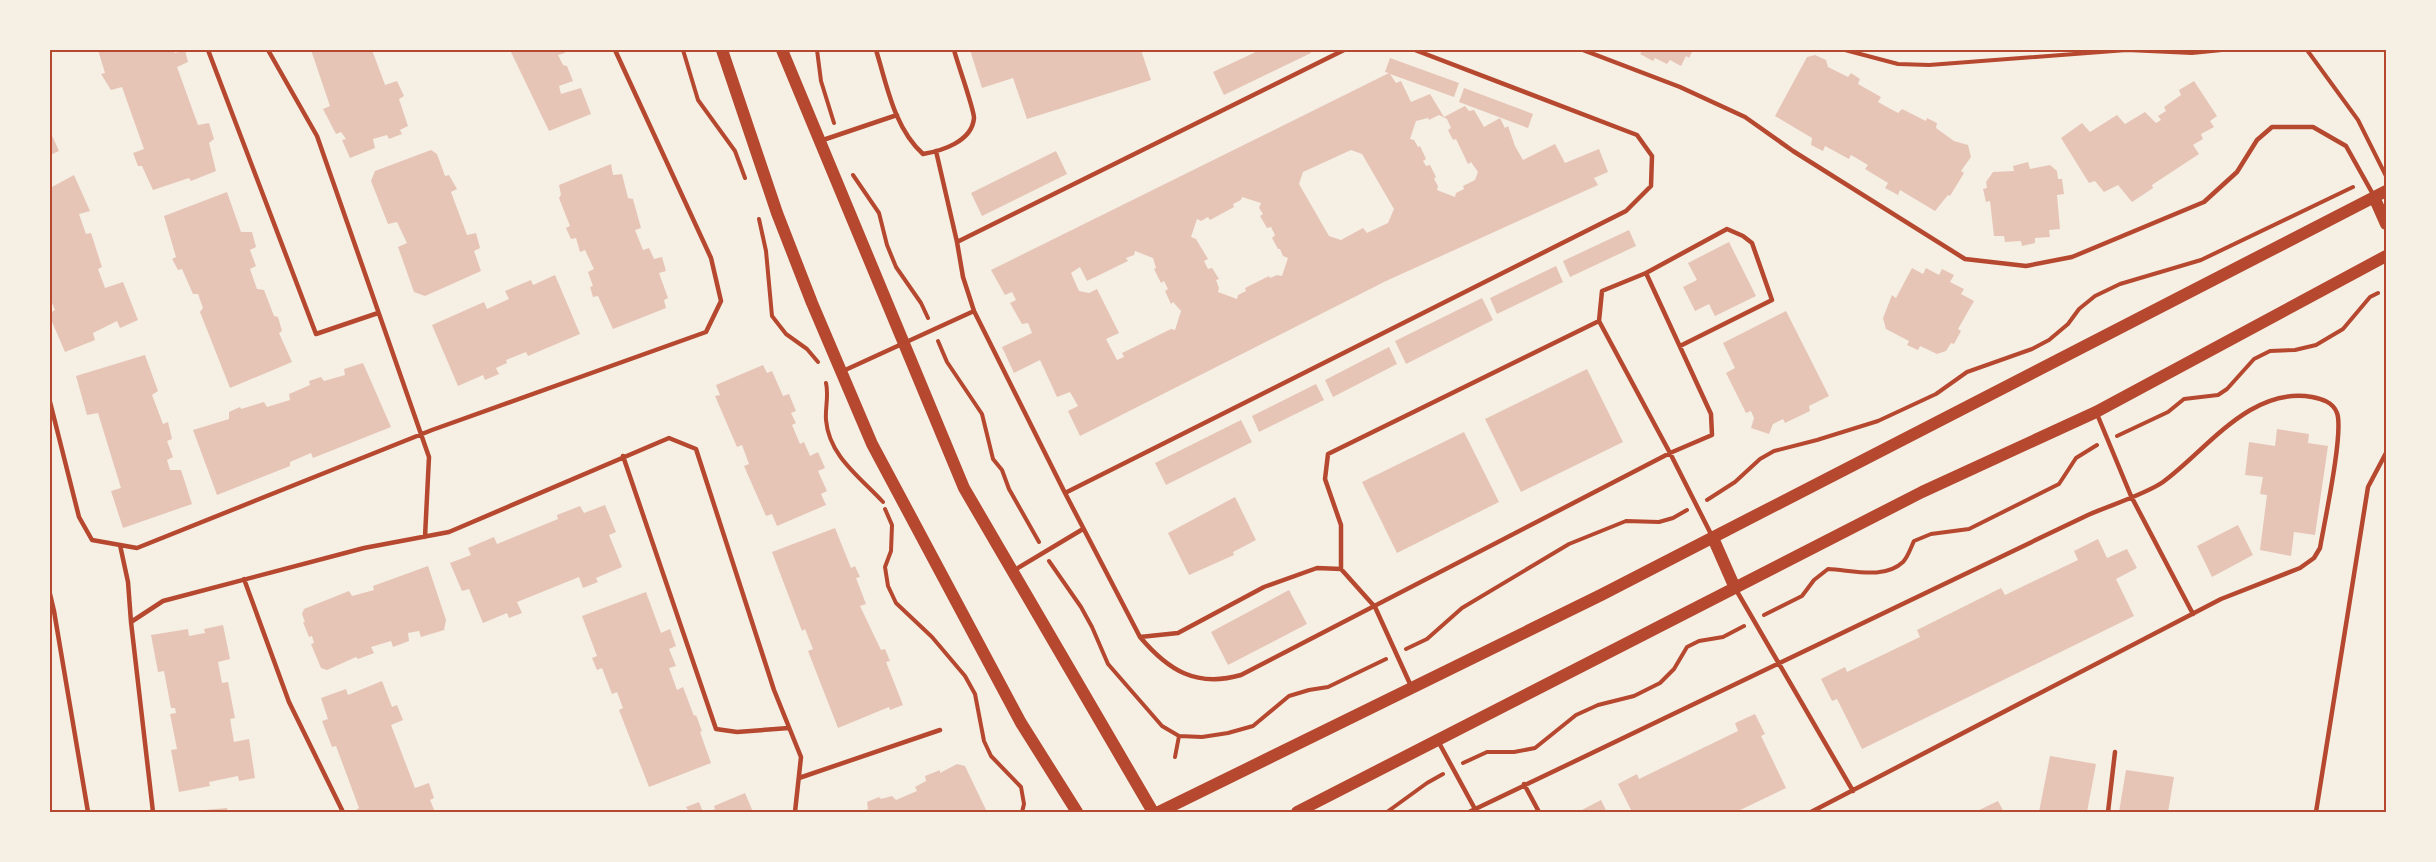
<svg xmlns="http://www.w3.org/2000/svg" width="2436" height="862" viewBox="0 0 2436 862" font-family="Arial,sans-serif">
<style>
.building{fill:#e6c5b7;fill-rule:evenodd}
.lines{fill:none;stroke-linecap:round;stroke-linejoin:round}
.path{stroke:#b5482f;stroke-width:4}
.service{stroke:#b5482f;stroke-width:4.5}
.secondary{stroke:#b5482f;stroke-width:12}
.neatline{fill:none;stroke:#b5482f;stroke-width:2}
</style>
<rect width="100%" height="100%" fill="#f6efe4"/>
<path class="building" d="M98 50H173L175 53 185 50 188 62 177 67 198 125 209 123 214 139 209 143 216 171 191 181 189 178 153 190 142 166H138L133 153 144 149 122 87 111 90 101 74 105 73Z
M311 50H372L385 85 397 81 404 96 399 99 408 126 400 130 402 134 389 139 387 135 373 139 375 148 350 158 342 140 346 139 341 132 336 134 323 109 330 106Z
M510 50H564L565 53 558 55 563 65 567 66 573 81 559 86 561 94 581 88 591 114 549 131Z
M970 50H1141L1151 80 1027 119 1013 78 982 88Z
M1260 50H1310L1311 53 1224 95 1213 72Z
M1643 50H1693L1689 58 1686 56 1681 66 1670 60 1667 64 1655 58 1653 61 1640 54Z
M1815 55 1826 60 1828 67 1848 77 1851 73 1860 79 1858 84 1881 97 1878 102 1898 113 1902 109 1926 121 1927 118 1937 123 1936 128 1954 141 1968 145 1971 157 1961 171 1964 173 1950 196 1948 195 1935 211 1900 190 1898 195 1885 188 1888 183 1865 169 1868 165 1851 155 1849 159 1825 146 1823 151 1811 145 1812 138 1775 116 1807 57Z
M1390 58 1459 83 1454 97 1390 74 1396 83 1401 81 1411 102 1430 94 1444 117 1465 106 1469 111 1474 110 1484 127 1500 118 1505 128 1508 126 1515 146 1523 160 1555 144 1565 163 1599 149 1608 172 1594 178 1598 185 1386 281 1080 436 1068 411 1078 406 1070 392 1057 397 1040 360 1014 373 1002 347 1032 333 1028 323 1022 324 1010 303 1016 300 1012 292 1005 295 991 270 1389 73 1385 72ZM1439 115 1447 119 1451 128 1448 130 1453 140 1456 139 1468 164 1471 162 1478 172 1475 180 1463 186 1464 189 1456 193 1455 197 1437 190 1438 186 1434 179 1436 177 1430 165 1426 166 1423 161 1426 159 1420 146 1418 147 1414 140 1410 139 1416 121 1428 118 1429 120ZM1351 150 1362 154 1394 209 1388 223 1367 233 1363 228 1341 240 1329 236 1299 184 1303 172ZM1242 197 1261 203 1259 208 1263 214 1260 216 1267 228 1271 227 1275 235 1272 238 1278 249H1280L1283 256 1288 258 1282 276 1277 275 1270 278 1269 276 1245 288 1246 291 1238 295 1237 299 1218 292 1219 288 1216 280 1219 279 1212 268 1208 269 1204 261 1208 259 1196 239 1191 237 1197 219 1201 221 1208 217 1210 220 1234 207 1233 204 1241 200ZM1135 251 1153 258 1156 268 1154 269 1161 283 1164 281 1168 289 1165 291 1171 304 1173 302 1181 311 1175 330 1171 329 1122 353 1124 357 1117 360 1106 339 1119 333 1097 289 1089 293 1079 291 1071 273 1080 267 1087 281 1128 261 1126 258 1134 255Z
M2194 81 2217 116 2210 121 2214 127 2201 134 2203 139 2193 145 2199 154 2152 185 2153 188 2132 202 2118 185 2104 192 2095 181 2089 183 2061 138 2082 123 2090 132 2117 115 2125 124 2145 112 2156 123 2161 120 2158 116 2166 111 2164 107 2181 95 2179 90Z
M1464 88 1533 114 1528 128 1459 102Z
M50 131 59 151 50 155Z
M431 150 437 154 445 176 449 175 457 189 451 192 467 235 476 233 480 248 474 251 481 271 425 296 414 292 398 247 407 243 397 222 388 224 371 181 375 171Z
M1056 151 1067 174 982 216 971 193Z
M2028 162 2030 169 2050 165 2057 171 2058 179H2062L2064 194 2057 195 2060 229 2049 230 2050 237 2035 238V243L2022 246 2021 241 2005 242 2004 236H1994L1990 201 1986 202 1983 189 1987 188 1986 182 1993 172 2014 171 2013 166Z
M611 164 613 175 622 174 628 198 633 199 641 228 635 230 643 250 649 248 654 259 662 257 666 271 659 273 668 298 664 300 666 308 613 329 598 296 593 297 590 287 593 286 588 272 594 269 585 250 580 252 576 238 571 239 566 228 570 226 559 198 561 195 559 185Z
M74 175 90 211 79 214 86 234 91 233 102 267 98 269 105 288 123 282 138 320 120 328 117 321 93 333 95 340 65 352 50 317V313L55 310 50 298V188Z
M227 192 241 232H252L256 247 250 250 256 266 250 269 257 289 264 290 274 316 278 317 282 331 279 333 292 362 230 388 200 312 203 308 198 294H193L182 269 178 270 172 259 176 257 164 216Z
M1629 230 1636 246 1570 277 1563 261Z
M1729 242 1756 296 1715 316 1709 304 1695 311 1683 287 1697 280 1688 263Z
M1556 266 1563 282 1497 314 1490 298Z
M1912 268 1923 274 1926 268 1939 275 1942 269 1954 275 1950 282 1964 289 1961 294 1974 301 1958 329 1961 331 1954 344 1951 343 1946 351 1937 354 1920 346 1918 350 1907 345 1909 341 1886 329 1883 318 1892 295 1896 298Z
M555 275 580 334 528 356 526 352 506 360 507 363 496 368 499 374 485 380 483 375 458 386 432 325 484 302 487 309 509 299 505 291 531 280 533 285Z
M1482 298 1493 320 1406 364 1395 341Z
M1786 311 1829 396 1809 406 1810 411 1785 423 1783 419 1773 424 1769 434 1751 428 1754 418 1751 411 1746 413 1726 373 1735 368 1723 343Z
M1389 347 1397 364 1333 397 1325 380Z
M145 355 158 391 152 395 163 424 168 422 172 439 167 441 173 457 167 460 170 470H181L192 504 123 528 111 491 121 488 98 413 87 415 76 376Z
M363 363 391 427 313 458 311 453 290 462V466L217 495 193 430 229 419V412L240 407 241 409 264 402 267 407 290 400 289 394 310 385 309 381 321 377 324 381 345 375 344 369Z
M763 365 767 373 772 371 783 396 789 394 796 411 791 413 796 423 792 425 800 444 804 442 810 456 818 452 825 468 818 471 827 491 821 494 826 505 777 526 772 514 766 516 744 466 749 464 742 445 737 447 715 396 720 395 716 385Z
M1587 369 1623 442 1521 492 1485 419Z
M1316 384 1324 400 1259 432 1252 416Z
M1241 420 1252 442 1166 485 1155 463Z
M2277 429 2309 434 2308 443 2328 446 2315 535 2294 532 2291 556 2260 550 2267 495 2260 494 2263 477 2245 475 2249 442 2275 446Z
M1464 432 1499 502 1397 553 1362 482Z
M1235 497 1256 540 1233 552 1234 555 1189 575 1168 533Z
M605 505 616 532 609 535 622 567 596 578 598 582 583 588 579 577 517 602 522 613 509 618 507 613 483 623 469 589 462 591 450 563 471 555 468 548 494 537 497 544 558 519 557 515 580 506 584 513Z
M2238 525 2253 555 2212 577 2197 546Z
M835 528 851 568 855 566 860 577 856 578 866 604 860 606 881 650 885 649 890 661 886 662 903 705 890 710 889 707 838 728 808 651 813 649 805 629 802 631 772 552Z
M2098 539 2107 558 2127 549 2137 568 2116 579 2134 616 1862 749 1837 699 1832 701 1821 679 1845 667 1847 672 1920 637 1917 630 2001 588 2005 595 2078 560 2074 551Z
M428 566 446 620 444 630 421 637 419 631 408 633 409 641 393 647 391 641 371 647 374 653 358 659 356 657 327 670 321 668 311 644 314 643 312 636 309 637 303 622H305L302 614 304 609 349 591 352 596 374 590 373 586Z
M1289 590 1307 624 1228 665 1211 632Z
M646 592 661 633 670 629 676 646 669 649 676 666 669 668 677 690 683 687 694 716 696 715 702 731 700 732 711 763 649 787 619 710 623 708 617 692 612 694 602 668 597 670 592 658 597 656 582 616Z
M223 625 230 659 218 662 222 683 228 682 235 718 230 719 234 742 249 739 255 778 239 781 238 776 209 782 210 786 179 792 171 750 177 749 170 714 176 713 175 708H171L164 671 158 672 151 635 188 629 189 636 205 633 204 629Z
M382 681 392 707 397 705 403 720 391 725 415 788 429 783 434 798 430 800 435 812H358L357 809 359 808 336 746 332 747 322 721 328 719 321 698 346 689 348 695Z
M1755 714 1765 734 1761 736 1786 788 1736 812H1632L1618 784 1637 774 1639 779 1738 731 1735 723Z
M2050 756 2096 764 2087 812H2039Z
M957 764 965 766 987 812H860L868 809 867 802 879 797 881 799 892 796 896 800 917 791 915 787 926 781 925 776 940 770V773Z
M2126 770 2174 777 2168 812H2119Z
M745 793 753 812H708L715 809 714 806Z
M1601 800 1607 812H1578Z
M1998 801 2004 812H1975Z
M699 802 703 812H689L686 807Z
M227 808 228 812H204V810Z"/>
<g class="lines">
<path class="path" d="M683 50 698 100 735 151 745 178
M817 50 821 81 834 123
M1845 50 1898 64 1929 65 2127 50 2192 53 2222 50
M2307 50 2358 120 2386 176
M853 175 879 213 887 245 896 267 921 303 928 318
M759 219 766 251 772 316 786 334 807 349 818 362
M938 341 947 362 982 414 993 459 1002 470 1009 489 1039 542
M826 383C829 395 825 408 826 420 829 456 860 477 883 502
M2117 436 2168 412 2184 399 2218 395 2227 389 2254 359 2270 351 2295 350 2316 345 2343 329 2370 297 2378 293
M1707 500 1735 482 1760 459 1774 451 1817 440 1878 421 1936 394 1967 372 2032 349 2049 340 2068 324 2079 309 2095 296 2120 284 2201 260 2353 187
M885 509 892 525 891 551 885 567 888 586 896 603 932 637 965 676 975 694 984 741 991 756 1021 787 1024 804 1022 812
M1049 561 1081 607 1092 627 1108 664 1162 726 1179 736
M1764 615 1802 596 1814 580 1828 569C1852 570 1884 580 1903 562 1908 557 1911 547 1914 541L1931 534 1969 529 2059 484 2076 458 2097 445
M1406 649 1427 639 1462 608 1569 544 1626 521 1659 522 1673 518 1687 510
M1175 757 1179 736 1202 737 1228 733 1253 726 1289 696 1309 690 1328 687 1386 659
M1463 763 1487 752H1514L1535 748 1576 715 1598 705 1634 696 1660 683 1674 669 1687 647 1699 641 1723 637 1744 626
M1387 812 1427 783 1443 774"/>
<path class="service" d="M208 50 316 334 378 313
M268 50 317 136 429 457 425 537
M876 50C887 85 894 128 923 154 941 151 972 142 974 118 974 109 957 62 954 50
M1344 50 957 242 963 277 974 311 1065 493 1626 211 1651 186 1652 156 1637 135 1415 50
M1583 50 1680 87 1745 117 1793 151 1965 259 2026 266 2072 257 2204 202 2237 172 2257 140 2272 127H2313L2346 146 2374 196
M820 141 897 115
M936 151 957 242
M1646 273 1727 229 1743 236 1752 243 1772 300 1680 346
M843 371 974 311
M50 402 79 517 92 540 137 548 432 430 706 332 721 301 711 258 615 50
M2097 414 2131 496 2193 614
M623 456 716 729 737 732 789 728
M1065 493 1140 637 1178 633 1264 587 1317 568 1341 569 1375 607 1411 686
M120 545 128 582 131 622
M1341 569V525L1325 479 1328 454 1599 321 1670 453 1712 435 1711 414 1646 273 1602 291 1599 321
M1013 571 1083 529
M244 579 289 702 343 812
M1735 588 1853 791
M50 594 54 611 88 812
M1140 637C1168 670 1196 688 1241 675L1670 453 1712 536
M1438 741 1475 809
M799 778 940 730
M1524 784 1539 812
M153 812 131 622 163 601 364 548 449 532 669 438 696 449 774 690 801 757 795 812
M1469 812 2088 515C2108 506 2146 494 2163 482 2206 451 2250 386 2312 397 2322 399 2333 402 2337 413 2344 432 2324 524 2320 548L2314 558 2300 568 2221 599 1811 812
M2108 812 2115 752
M2316 812 2368 487 2386 453"/>
<path class="secondary" d="M722 50 777 213 812 303 872 444 1021 723 1077 812
M782 50 964 488 1153 812
M2374 197 2386 224
M1713 538 1735 588
M1159 812 1601 595 2386 191
M1297 812 1922 492 2096 412 2386 256"/>
</g>
<rect width="2436" height="862" fill="none" stroke="#f6efe4" stroke-width="102"/>
<rect x="51" y="51" width="2334" height="760" class="neatline"/>
</svg>
